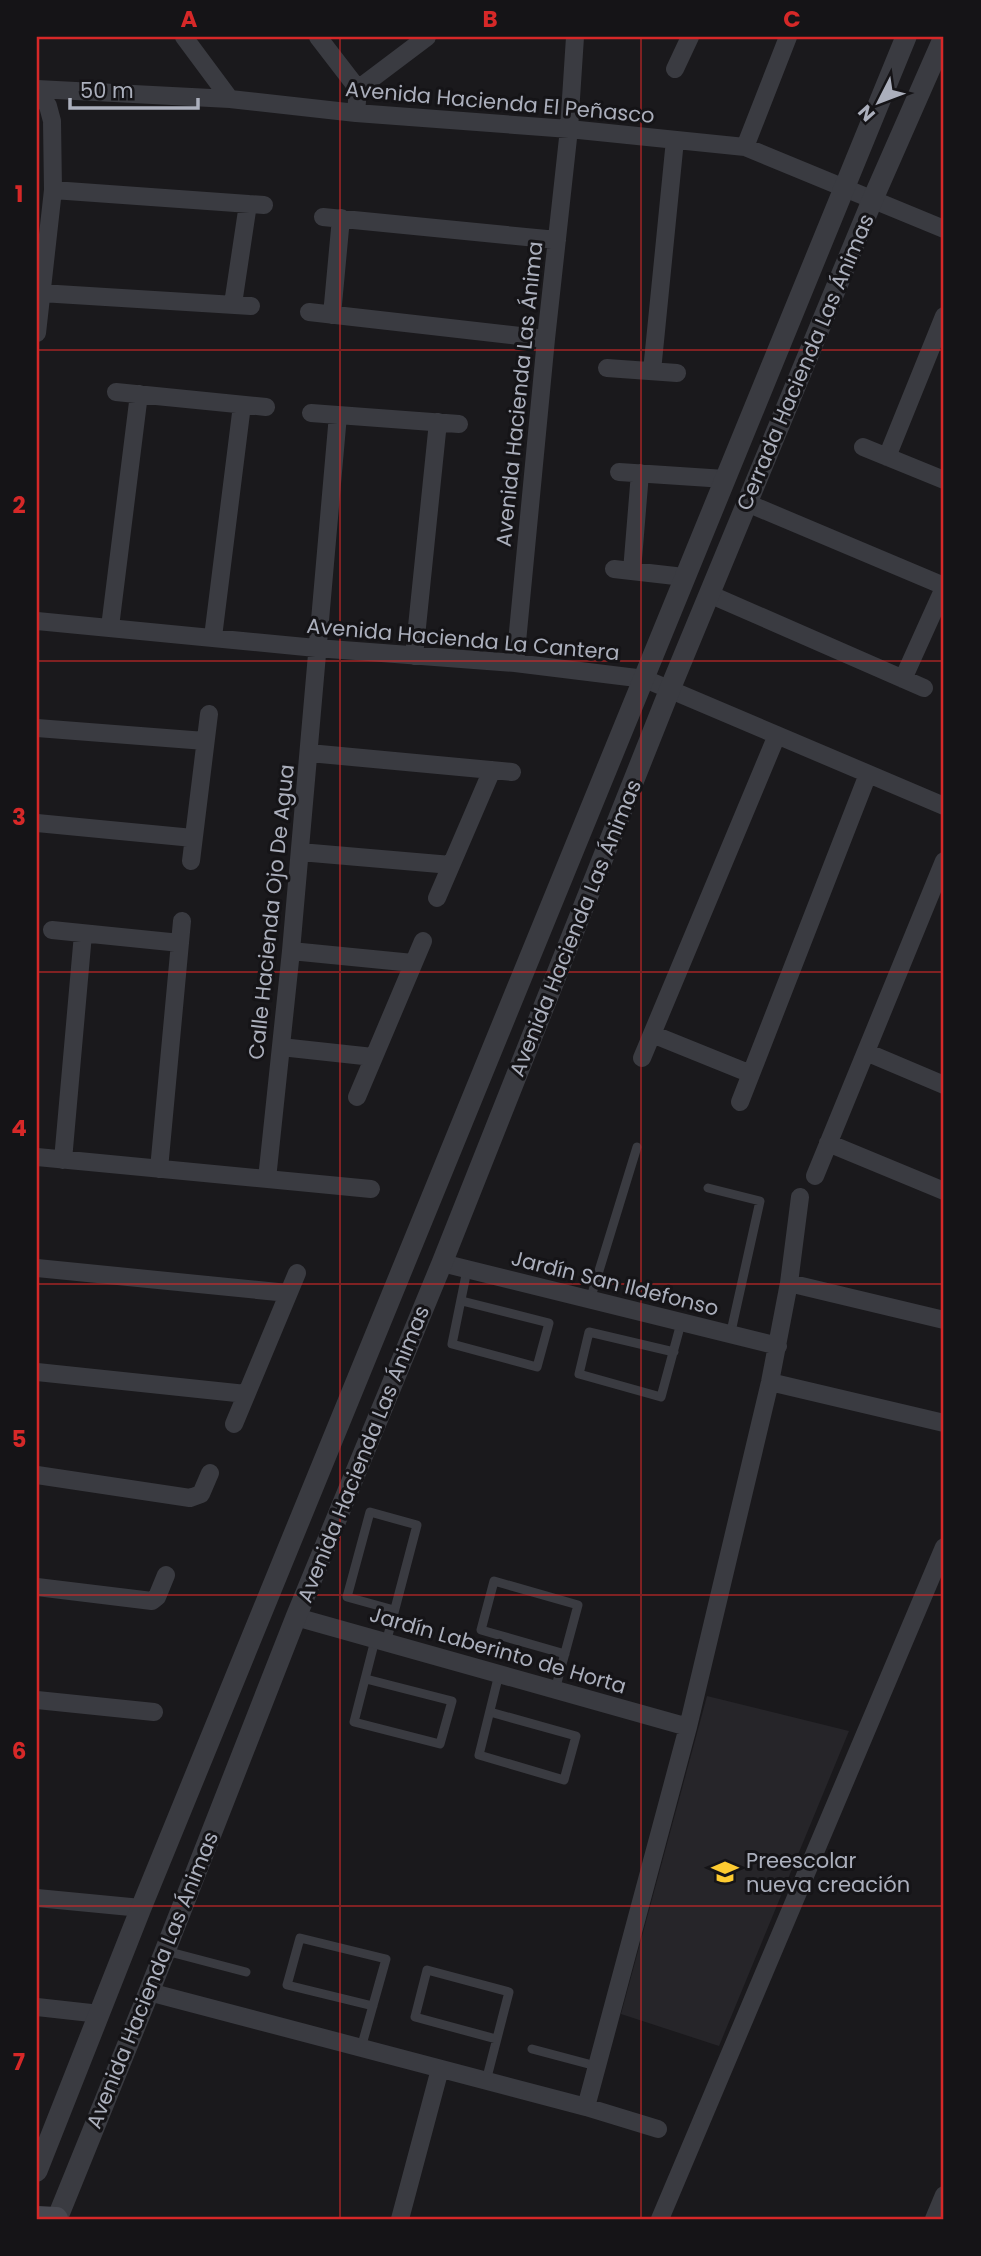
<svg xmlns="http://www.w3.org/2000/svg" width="981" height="2256" viewBox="0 0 981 2256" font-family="Poppins,sans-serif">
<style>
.built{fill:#262529}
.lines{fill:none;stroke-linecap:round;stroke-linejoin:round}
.service{stroke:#3a3b41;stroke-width:9}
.minor{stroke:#3a3b41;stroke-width:18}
.tertiary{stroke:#3a3b41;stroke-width:21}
.secondary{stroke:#484951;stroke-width:24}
.grid{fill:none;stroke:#d62828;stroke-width:2;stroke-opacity:0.55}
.labels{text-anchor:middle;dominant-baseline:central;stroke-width:6;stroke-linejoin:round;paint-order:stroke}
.street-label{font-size:21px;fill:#abafbc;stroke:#151417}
.poi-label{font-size:21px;fill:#abafbc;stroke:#151417;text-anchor:start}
.neatline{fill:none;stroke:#d62828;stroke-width:2.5}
.grid-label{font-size:23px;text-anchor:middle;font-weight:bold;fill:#d62828}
</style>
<rect width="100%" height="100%" fill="#1a191c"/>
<path class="built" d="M707 1696 849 1731 719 2046 621 2014Z"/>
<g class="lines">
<path class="service" d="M708 1188 760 1201 730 1336
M590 1300 637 1147
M462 1301 549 1323 537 1367 452 1344 467 1270
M674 1352 589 1332 579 1374 661 1397 681 1323
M386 1643 417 1525 370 1512 347 1597 394 1610
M366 1679 452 1701 440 1744 354 1722 375 1640
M555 1690 578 1605 494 1581 481 1630 565 1654
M490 1712 576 1736 564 1780 479 1755 499 1674
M166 1951 246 1972
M361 2048 386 1959 300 1938 287 1985 373 2006
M532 2049 596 2066
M486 2081 509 1992 427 1970 415 2017 496 2039"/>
<path class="minor" d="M184 37 230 99
M318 37 358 89 356 113
M675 69 690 37
M37 89 230 99 356 113 569 129 745 147 944 229
M37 89 48 106 52 121 53 190 37 333
M358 89 427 37
M745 147 788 37
M53 190 264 205
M323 217 557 240
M41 293 251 306
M233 304 248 204
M309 312 546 339
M332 315 341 218
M607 368 677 373
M652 371 675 140
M116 392 266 407
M311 413 459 424
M863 447 944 480
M887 457 944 316
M619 472 725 479
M747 503 944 586
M614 569 684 577
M632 571 640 473
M709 594 924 688
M37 621 316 648 515 663 645 679 944 806
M110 627 139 394
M213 637 242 405
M414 656 438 422
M515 663 546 339 569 129 575 37
M903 679 944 588
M37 728 205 741
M309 753 512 772
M37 823 193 838
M300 852 451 865
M191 861 209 714
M437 898 492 770
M52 930 180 943
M291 951 413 963
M652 1034 751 1074
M281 1047 373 1057
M866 1052 944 1085
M642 1058 777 735
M357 1097 423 941
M740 1102 868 774
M828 1143 944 1191
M37 1157 371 1189
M63 1160 83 934
M159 1169 182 921
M815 1176 944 861
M267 1179 291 951 338 415
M442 1263 778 1346
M37 1268 288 1293
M789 1283 944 1320
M37 1372 246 1394
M770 1382 944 1423
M234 1424 297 1273
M37 1475 190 1498 201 1494 210 1473
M37 1587 152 1601 157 1597 166 1575
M296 1617 688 1727
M37 1700 154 1712
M37 1898 141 1908
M149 1992 586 2107 658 2129
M37 2007 100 2014
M586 2107 688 1727 770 1382 789 1283 800 1197
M400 2219 440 2069
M660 2219 944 1547
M934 2219 944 2195"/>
<path class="tertiary" d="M37 2171 141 1908 906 37
M57 2219 149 1992 296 1617 442 1263 670 689 872 201 944 37"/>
<path class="secondary" d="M37 2218 56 2219"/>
</g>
<path class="grid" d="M340 37V2219M641 37V2219M37 350H944M37 661H944M37 972H944M37 1284H944M37 1595H944M37 1906H944"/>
<defs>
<g id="school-bare" transform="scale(2.1)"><path d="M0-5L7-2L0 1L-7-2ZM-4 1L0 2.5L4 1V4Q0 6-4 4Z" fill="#fdcb31" stroke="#151417" stroke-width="2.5" paint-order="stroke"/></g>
</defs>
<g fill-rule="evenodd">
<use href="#school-bare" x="725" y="1872"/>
</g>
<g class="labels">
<g class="street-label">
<text transform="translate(500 102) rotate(5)">Avenida Hacienda El Peñasco</text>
<text transform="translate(805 362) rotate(-67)">Cerrada Hacienda Las Ánimas</text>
<text transform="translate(519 394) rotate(-84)">Avenida Hacienda Las Ánima</text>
<text transform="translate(463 639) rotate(5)">Avenida Hacienda La Cantera</text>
<text transform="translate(271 912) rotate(-84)">Calle Hacienda Ojo De Agua</text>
<text transform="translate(575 928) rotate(-68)">Avenida Hacienda Las Ánimas</text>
<text transform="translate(615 1283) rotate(14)">Jardín San Ildefonso</text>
<text transform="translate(363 1454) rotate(-68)">Avenida Hacienda Las Ánimas</text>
<text transform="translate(498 1650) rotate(16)">Jardín Laberinto de Horta</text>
<text transform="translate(152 1980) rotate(-68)">Avenida Hacienda Las Ánimas</text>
</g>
<g class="poi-label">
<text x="746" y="1860">Preescolar<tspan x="746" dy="24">nueva creación</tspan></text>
</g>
</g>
<rect width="981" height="2256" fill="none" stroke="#151417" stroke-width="77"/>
<g transform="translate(879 102) rotate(228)" stroke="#151417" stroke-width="5" paint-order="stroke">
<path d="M0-5L12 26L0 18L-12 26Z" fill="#abafbc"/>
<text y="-10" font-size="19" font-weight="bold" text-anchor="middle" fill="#abafbc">N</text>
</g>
<path d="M70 98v10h128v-10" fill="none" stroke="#abafbc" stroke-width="3.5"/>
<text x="80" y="98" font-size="21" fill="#abafbc" stroke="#151417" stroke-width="5" paint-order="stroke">50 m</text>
<rect x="38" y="38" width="904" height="2180" class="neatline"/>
<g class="grid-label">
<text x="189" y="27">A</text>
<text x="490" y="27">B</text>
<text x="792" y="27">C</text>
<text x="19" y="202">1</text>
<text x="19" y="513">2</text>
<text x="19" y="825">3</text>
<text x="19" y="1136">4</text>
<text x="19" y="1447">5</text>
<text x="19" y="1759">6</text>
<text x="19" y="2070">7</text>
</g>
</svg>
